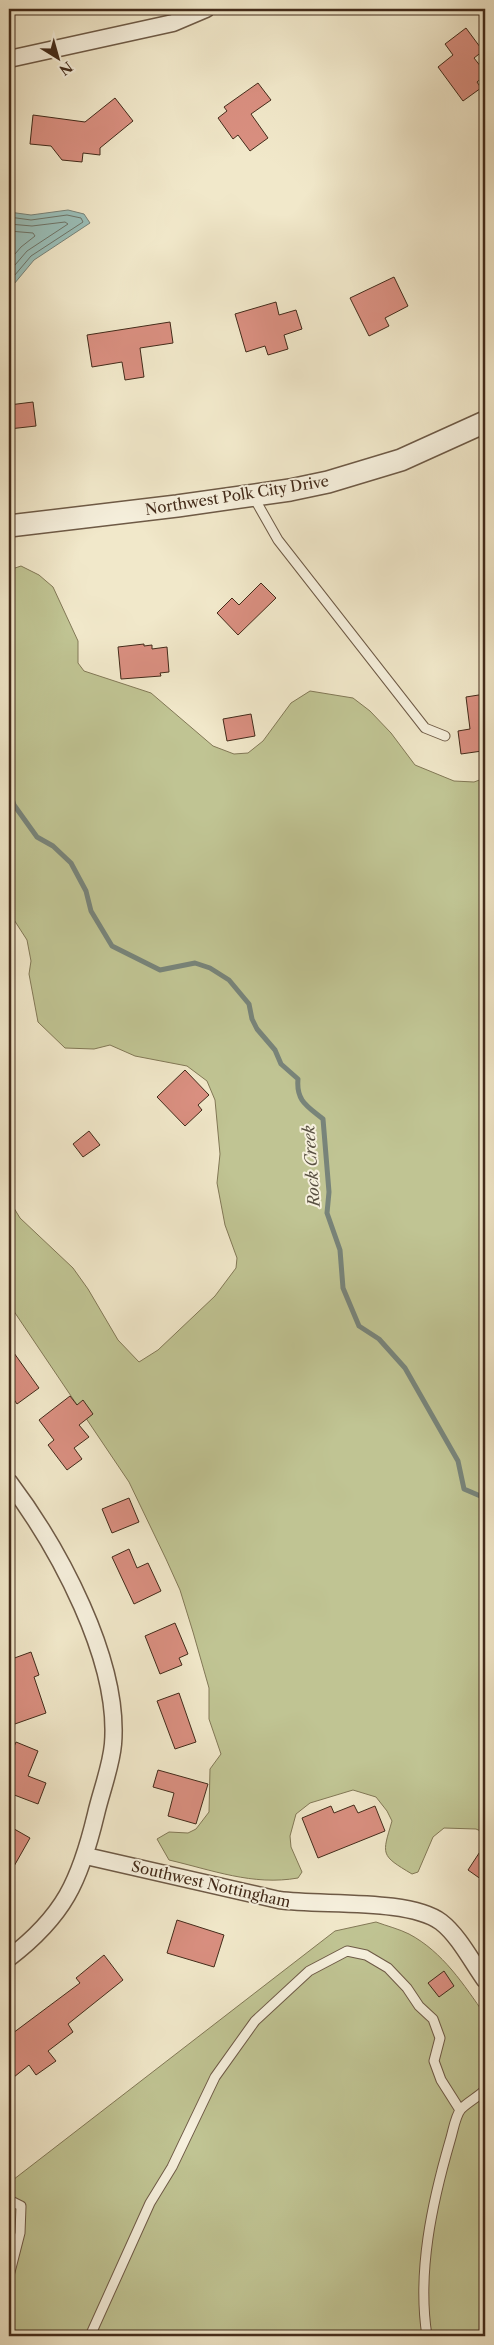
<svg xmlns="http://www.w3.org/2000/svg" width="494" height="2345" viewBox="0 0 494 2345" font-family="'Libre Caslon Text',serif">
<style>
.green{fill:#c0c493;stroke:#827856}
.water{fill:#9bc0ba;stroke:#78847a}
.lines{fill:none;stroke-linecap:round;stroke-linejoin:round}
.shore{stroke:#6f766a;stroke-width:1}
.stream{stroke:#78847a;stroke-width:5}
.building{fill:#d98f80;stroke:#432b1a}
.service-casing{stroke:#6e5a46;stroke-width:11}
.minor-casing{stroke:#6e5a46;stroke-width:19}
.tertiary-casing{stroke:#6e5a46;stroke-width:24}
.service{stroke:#f6f0dd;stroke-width:9}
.minor{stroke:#f6f0dd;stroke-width:16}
.tertiary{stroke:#f6f0dd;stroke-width:21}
.labels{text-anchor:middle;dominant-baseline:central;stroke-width:4;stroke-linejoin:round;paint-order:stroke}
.street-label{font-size:15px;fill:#432b1a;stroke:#f6f0dd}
.water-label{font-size:16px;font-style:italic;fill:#595042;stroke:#f6f0dd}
</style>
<rect width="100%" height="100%" fill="#f1e8ca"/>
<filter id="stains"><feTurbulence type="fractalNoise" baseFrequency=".004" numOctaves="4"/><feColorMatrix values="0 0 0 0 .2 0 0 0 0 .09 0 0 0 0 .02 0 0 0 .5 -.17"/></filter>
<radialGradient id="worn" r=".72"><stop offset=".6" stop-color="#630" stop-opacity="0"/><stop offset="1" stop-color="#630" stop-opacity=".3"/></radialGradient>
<path class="green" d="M21 566 39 575 53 587 78 641V663L84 671 151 693 213 746 234 754 248 753 263 741 291 703 310 691 353 698 370 711 391 733 415 765 454 781 474 782 485 778V1833L476 1829 444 1828 433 1837 418 1872 412 1874C380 1855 382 1855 392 1821L387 1811 376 1797 353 1790 310 1803 296 1814 290 1836 291 1847 302 1872 298 1878C253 1886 212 1870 169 1860L157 1839 169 1832 188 1833 196 1829 209 1812 210 1769 221 1754 209 1719V1688L193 1632 180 1590 166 1559 129 1482 9 1304V1200L20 1218 73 1268 88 1289 118 1340 139 1362 158 1350 215 1296 236 1268 237 1258 225 1225 217 1183 220 1154 215 1100 207 1081 187 1066 135 1056 110 1045 94 1049 65 1048 38 1022 29 974 31 961 27 940 9 912V570Z
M376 1922C387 1926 399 1929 409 1934 443 1952 464 1985 485 2015V2336H9V2183L335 1931Z"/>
<path class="water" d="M68 210 84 214 90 223 34 260 9 290V212L31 215Z"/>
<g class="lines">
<path class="shore" d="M9 217 31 220 67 215 81 218 83 222 31 256 9 282
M9 224 32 226 65 222 68 224 27 251 9 272
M9 231 33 233 35 236 21 247 9 261"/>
<path class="stream" d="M9 790 14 805 37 837 53 846 71 863 86 891 91 911 112 946 160 970 195 963 210 968 229 980 249 1004 252 1019 257 1029 275 1050 281 1064 298 1079C296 1101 307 1106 323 1119L329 1192 327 1213 340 1250 343 1288 359 1326 379 1339 405 1368 458 1461 464 1489 485 1498"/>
</g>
<path class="building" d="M466 28 483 51 474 58 485 72V75L477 82 481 88 463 101 438 67 453 55 445 44Z
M258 83 271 100 251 114 268 138 250 151 238 135 233 139 218 118 227 111 224 107Z
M115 98 133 121 100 148V155L83 153 82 162 62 160 51 146 30 144 33 115 85 122Z
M394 277 408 306 385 318 389 326 369 336 350 298Z
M276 302 279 315 296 310 302 329 284 335 288 349 268 355 265 346 246 352 235 314Z
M170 322 173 343 140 348 144 377 125 380 122 362 92 367 87 335Z
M33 402 36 426 9 429V405Z
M261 583 276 598 238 635 217 613 232 598 239 605Z
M144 644V646L152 645V649L167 647 169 672 160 673 161 676 121 679 118 647Z
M485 694V742L480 743 482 751 461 754 458 731 470 729 466 697Z
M251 714 255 736 227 741 223 719Z
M185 1070 209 1095 198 1105 202 1110 185 1126 157 1097Z
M89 1131 100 1145 83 1157 73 1144Z
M9 1346 39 1388 17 1404 9 1392Z
M70 1396 77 1405 83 1400 93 1414 79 1425 89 1437 74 1448 82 1459 67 1470 48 1445 54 1440 39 1420Z
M129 1498 139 1522 112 1533 102 1509Z
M129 1549 137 1568 148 1563 161 1591 134 1604 112 1557Z
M175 1623 188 1654 179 1658 182 1665 160 1674 145 1636Z
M31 1652 39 1675 34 1677 46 1713 12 1725 9 1715V1660Z
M179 1693 196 1742 175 1749 157 1701Z
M16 1742 38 1751 28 1776 46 1783 38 1804 9 1793V1759Z
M158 1770 208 1784 196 1824 168 1816 174 1793 153 1787Z
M354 1805 358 1813 375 1806 385 1831 318 1858 302 1818 331 1806 334 1813Z
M9 1826 30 1838 9 1875Z
M485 1844V1882L468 1870Z
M177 1920 224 1935 214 1967 167 1953Z
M104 1955 123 1980 68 2024 73 2032 48 2051 56 2061 36 2075 29 2065 9 2081V2036L80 1983 76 1978Z
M444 1971 454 1986 439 1997 428 1983Z"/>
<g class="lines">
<g class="service-casing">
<path id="service" d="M253 496 278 540 425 728 445 736
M9 2200 21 2206 20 2233 9 2276
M90 2336 150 2203 172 2167 215 2077 255 2021 309 1971 347 1951 366 1955 388 1968 407 1988 419 2006 433 2019 440 2038 434 2061 441 2080 460 2110
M427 2336C417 2272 432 2203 450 2141 453 2132 455 2116 461 2109 468 2102 478 2097 485 2090"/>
</g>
<g class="minor-casing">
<path id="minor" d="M9 59 173 23 206 9
M9 1482C58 1547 120 1660 113 1744 111 1767 101 1792 96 1814 80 1881 64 1916 9 1958
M86 1856 279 1900C321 1906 409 1898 441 1922 459 1936 472 1962 485 1980"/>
</g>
<g class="tertiary-casing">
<path id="tertiary" d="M9 526 177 506 290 490 328 482 401 460 485 422"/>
</g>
<use href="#service" class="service"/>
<use href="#minor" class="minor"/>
<use href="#tertiary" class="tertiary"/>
</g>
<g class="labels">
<g class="street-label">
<text transform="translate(237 495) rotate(-9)">Northwest Polk City Drive</text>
<text transform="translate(211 1884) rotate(13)">Southwest Nottingham</text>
</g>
<g class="water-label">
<text transform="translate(311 1166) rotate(-94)">Rock Creek</text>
</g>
</g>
<rect width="494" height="2345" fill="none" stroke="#f1e8ca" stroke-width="30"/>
<rect x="10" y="10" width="474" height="2325" fill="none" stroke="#432b1a" stroke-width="2.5"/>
<rect x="15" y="15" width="464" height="2315" fill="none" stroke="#432b1a"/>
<g transform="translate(58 58) rotate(143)" stroke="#f6f0dd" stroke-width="4" paint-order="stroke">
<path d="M0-4L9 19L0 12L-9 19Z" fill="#432b1a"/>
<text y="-8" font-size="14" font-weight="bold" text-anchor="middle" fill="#432b1a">N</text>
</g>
<rect width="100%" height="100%" filter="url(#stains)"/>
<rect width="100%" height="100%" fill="url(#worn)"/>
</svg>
